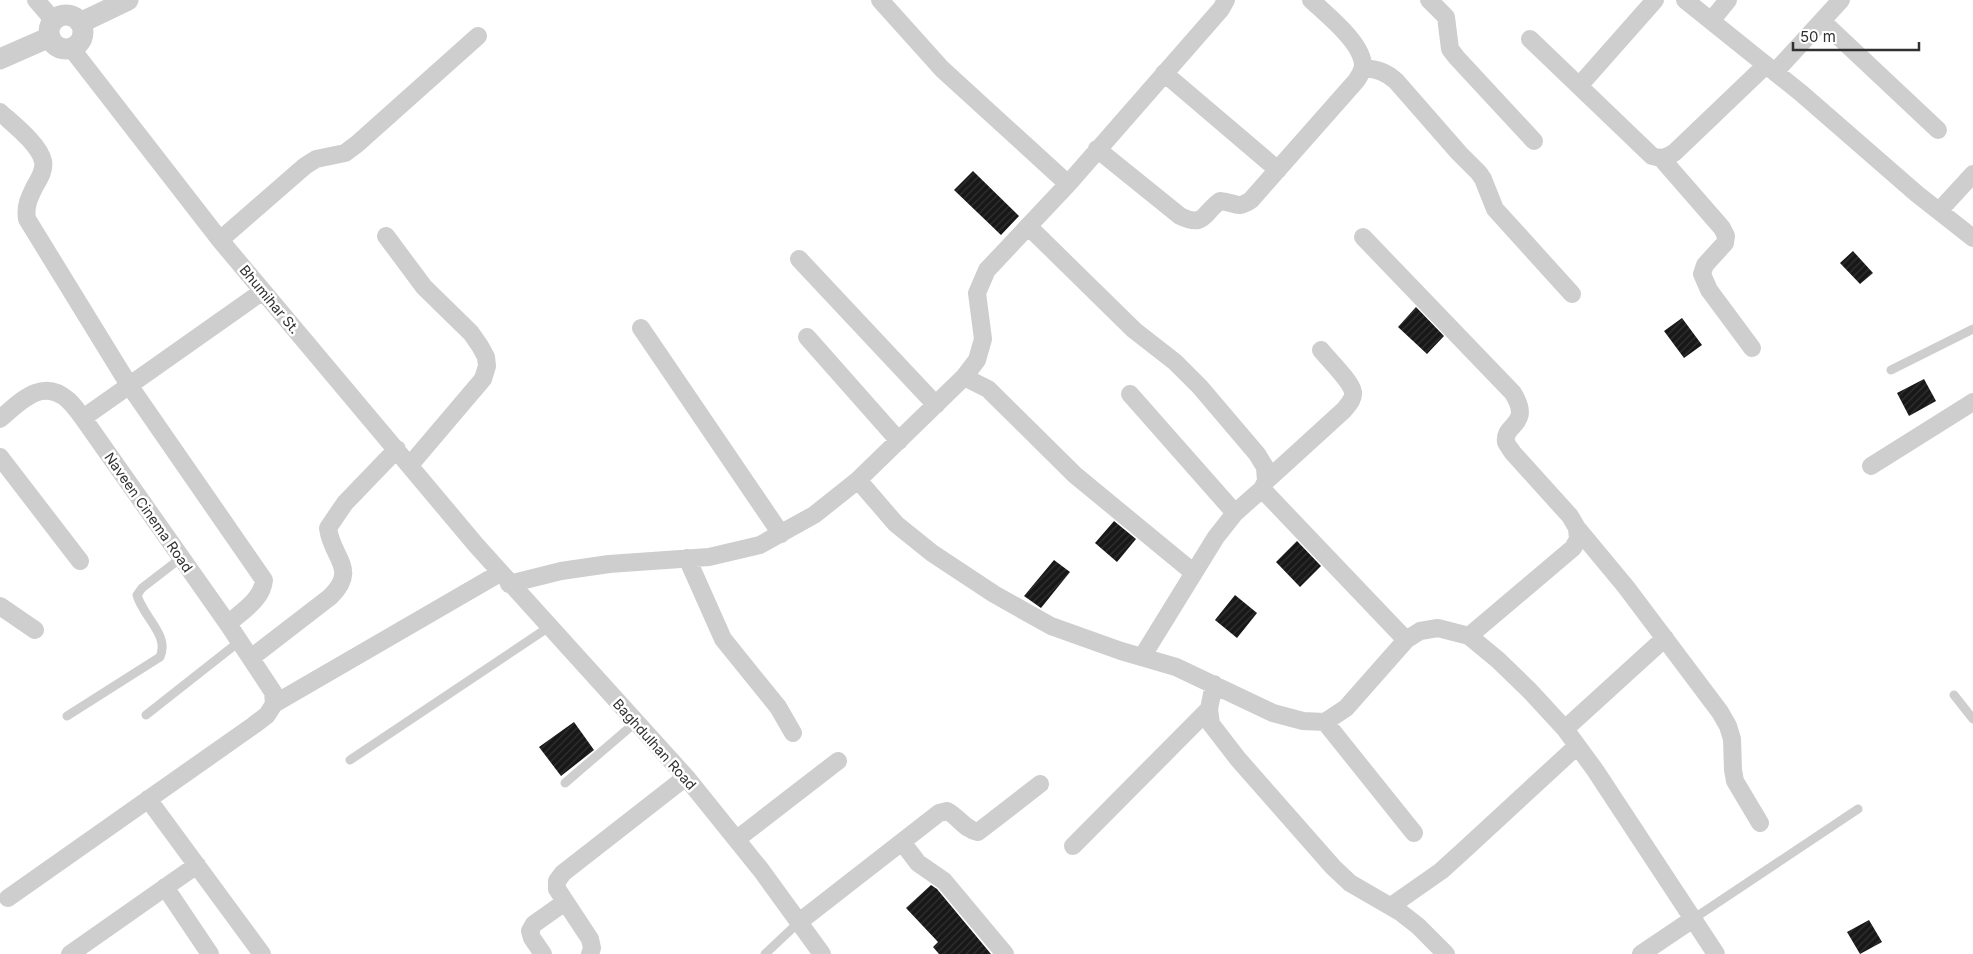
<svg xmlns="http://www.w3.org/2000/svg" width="1973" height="954" viewBox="0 0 1973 954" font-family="Inter,sans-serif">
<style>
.building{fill:url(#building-hatch)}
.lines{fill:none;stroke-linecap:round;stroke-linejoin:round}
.service{stroke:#cecece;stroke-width:9}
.minor{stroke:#cecece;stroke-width:18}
.tertiary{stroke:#cecece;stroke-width:21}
.labels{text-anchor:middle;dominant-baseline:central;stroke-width:5;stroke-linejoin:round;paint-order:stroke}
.street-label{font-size:14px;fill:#313131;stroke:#fff}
</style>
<defs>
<pattern id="building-hatch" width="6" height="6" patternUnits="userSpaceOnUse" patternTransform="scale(1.25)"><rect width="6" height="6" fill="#181818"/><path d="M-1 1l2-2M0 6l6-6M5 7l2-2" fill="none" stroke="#313131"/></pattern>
</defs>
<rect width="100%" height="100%" fill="#fff"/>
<path class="building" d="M973 171 1019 216 1001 235 954 190Z
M1853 251 1873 273 1860 284 1840 263Z
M1416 307 1444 336 1427 354 1398 327Z
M1682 318 1702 345 1684 358 1664 331Z
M1924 379 1936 401 1909 416 1897 393Z
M1114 521 1136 539 1117 562 1095 543Z
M1297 541 1321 566 1300 587 1276 562Z
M1054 560 1070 572 1041 608 1024 596Z
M1235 595 1257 613 1237 638 1215 620Z
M574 722 594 750 561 776 539 747Z
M931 885 937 889 991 954H939L933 947 938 942 906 908Z
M1869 920 1882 942 1860 954 1847 932Z"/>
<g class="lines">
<path class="service" d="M1891 370 1973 329
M1954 695 1973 719
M146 715 240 641
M67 716 160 657C170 635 143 617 137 595L142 588 181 558
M350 760 549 627
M565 783 636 722
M1693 919 1858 809
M765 954 799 922"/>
<path class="minor" d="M36 0 54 21
M880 0 942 69 1068 184
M1429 0 1446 17 1450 49 1457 58 1534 141
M1685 0 1801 93 1917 194 1973 238
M1711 21 1728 0
M1822 21 1938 130
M1530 39 1652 156C1662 159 1667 158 1675 152L1766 65
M71 48 220 240 476 545 686 777 761 870 822 954
M1363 68C1377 69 1386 72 1396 81L1459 153 1479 173 1483 179 1495 209 1572 294
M1775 72 1841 0
M1164 73 1278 170
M1579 86 1655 0
M0 112C13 124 39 144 43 161 45 170 39 179 35 186 29 198 25 206 27 219L129 385 264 580C262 600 242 611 228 624
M1097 149 1180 216C1205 228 1203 213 1220 201 1235 202 1237 210 1251 200L1356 81C1359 77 1362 71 1363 67 1364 44 1327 15 1311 0
M1661 158 1722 228 1726 236 1725 243 1705 265 1702 274 1709 290 1752 348
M1939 211 1973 174
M1028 226 1134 330 1175 362 1200 387 1257 454 1265 467 1266 481 1262 489 1235 513 1216 537 1142 657
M386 236 424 287 471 333 480 346 486 357 487 366 483 379 410 465
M1363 237 1513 393C1533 426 1503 423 1506 442 1507 445 1511 450 1513 453L1570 516 1577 528 1578 539 1573 548 1469 636
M220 240 305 166 316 159 345 153 357 144 478 36
M799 259 936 405
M641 328 781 534
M807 337 899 441
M964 377 988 389 1075 475 1194 573
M1130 394 1235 513
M83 418 263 291
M0 419C20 402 42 377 68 400 74 405 78 412 83 418L228 624 273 692 274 704 267 715 254 725 8 898
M0 457 80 561
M1871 466 1973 402
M858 480 896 524 932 553 994 594 1051 626 1121 651 1176 667 1273 713 1303 721 1325 722 1346 708 1406 640 1420 631 1438 628 1469 636 1498 660 1530 691 1565 729 1595 770 1716 954
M1266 481 1344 410C1348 405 1354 399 1353 392 1351 381 1328 359 1321 350
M1262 489 1406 640
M1577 528 1626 587 1720 712 1728 726 1732 739 1733 770 1735 781 1760 823
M687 558 723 639 778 707 793 733
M509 584 561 571 609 564 709 557 760 545 814 515 858 480 964 377 977 360 983 339 977 293 987 270 1068 184 1221 9 1226 0
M0 606 35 630
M251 658 330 597C359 569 332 559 328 528L345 503 397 449
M1214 684 1209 709 1211 724 1238 759 1333 867 1350 883 1400 912 1418 926 1446 954
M274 704 500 573
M1325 722 1414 833
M1565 729 1665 638
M148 799 262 954
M737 839 838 761
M902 842 918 863 944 881 1005 954
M1073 846 1209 709
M165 887 210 954
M1391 906 1441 871 1462 852 1577 746
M799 922 939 813 947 811C959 817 965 830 978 832L1040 784
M70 954 197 865
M543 954 532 938 530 931 534 924 565 902
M590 954 592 948 590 939 557 889V881L563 873 686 777
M1641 954 1693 919"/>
<path class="tertiary" d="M49 32a17 17 0 1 1 34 0a17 17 0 1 1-34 0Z
M80 23 128 0
M0 59 50 37"/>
</g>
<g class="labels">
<g class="street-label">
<text transform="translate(270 299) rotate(50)">Bhumihar St.</text>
<text transform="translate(149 512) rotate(55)">Naveen Cinema Road</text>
<text transform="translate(655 744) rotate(48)">Baghdulhan Road</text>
</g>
</g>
<path d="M1793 42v8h126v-8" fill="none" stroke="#313131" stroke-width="2.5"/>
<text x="1800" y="42" font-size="15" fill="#313131" stroke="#ffffff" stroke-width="4" paint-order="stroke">50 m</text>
</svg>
